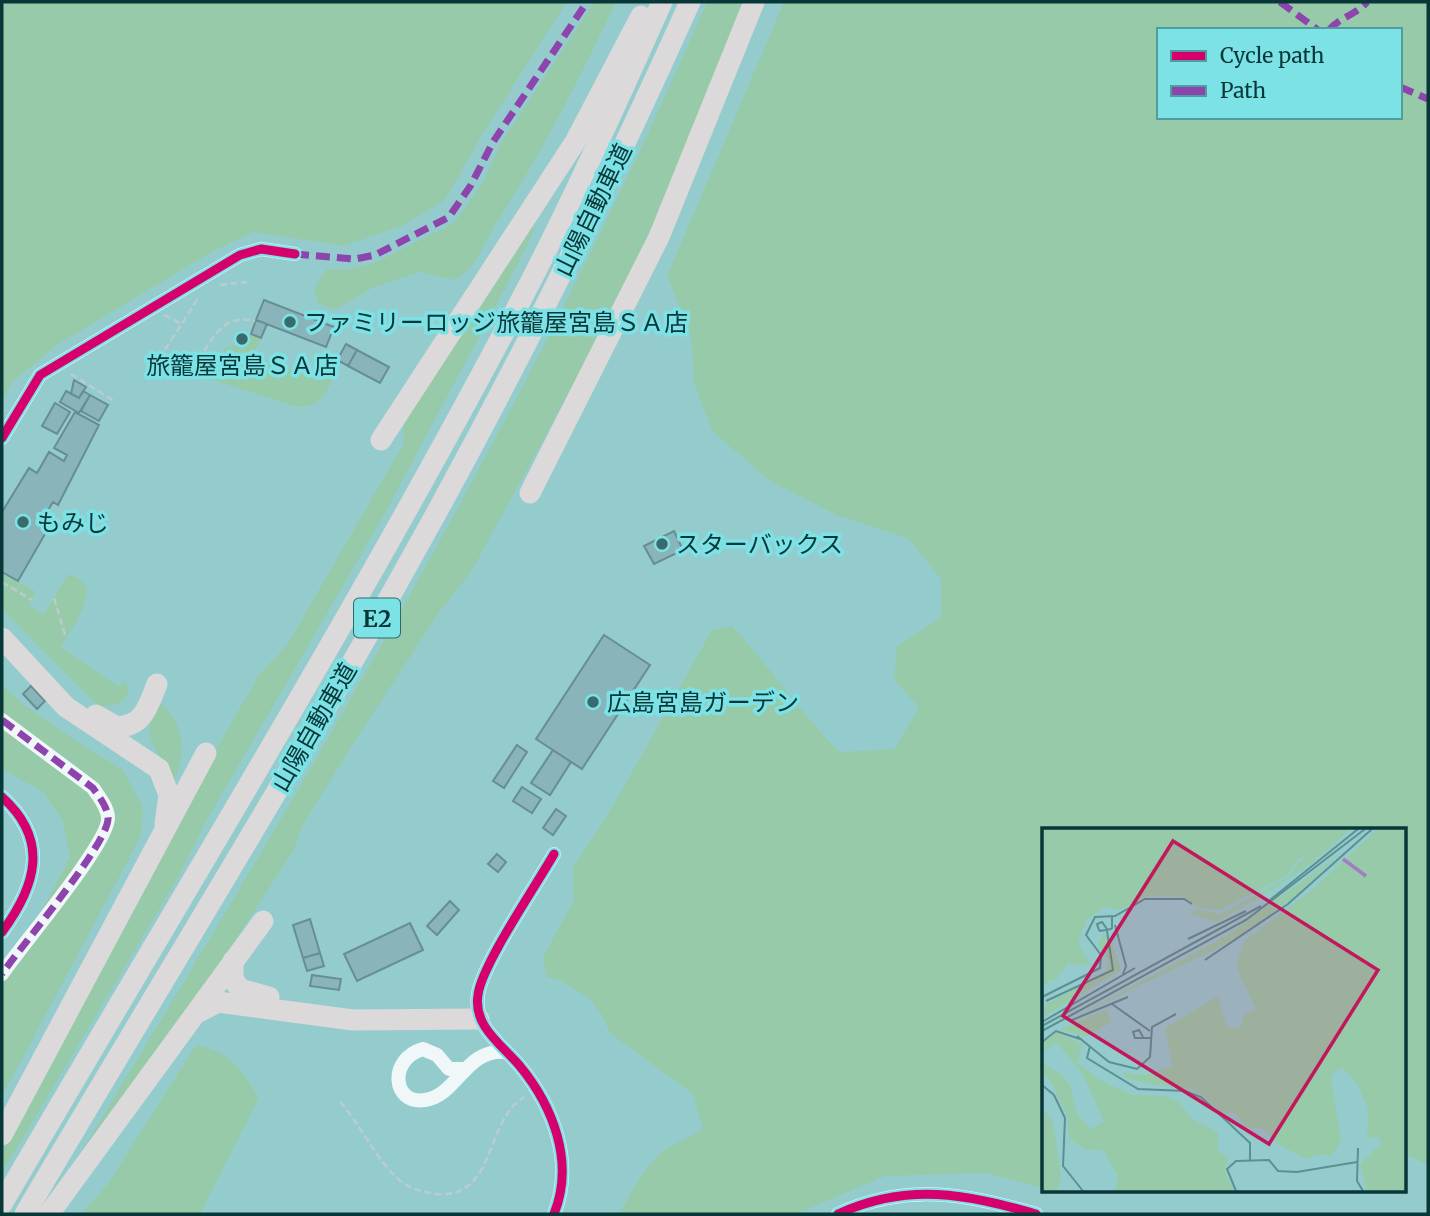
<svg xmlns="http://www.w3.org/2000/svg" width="1430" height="1216" viewBox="0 0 1430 1216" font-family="Merriweather,'Noto Sans JP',serif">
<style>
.green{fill:#96caa9;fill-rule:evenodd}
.building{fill:#89b4ba;stroke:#668e93;stroke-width:2}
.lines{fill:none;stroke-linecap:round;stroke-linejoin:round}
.path{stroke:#bacccd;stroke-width:2.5;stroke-dasharray:7 3.5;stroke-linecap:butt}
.minor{stroke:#eff7f8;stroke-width:14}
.highway{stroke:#dbd9d9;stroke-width:21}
.quiet{stroke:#8e44ad;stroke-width:7;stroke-dasharray:14 7;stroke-linecap:butt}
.cycleway-casing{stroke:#7ce2e6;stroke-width:13}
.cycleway{stroke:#d6006c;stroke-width:9}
.poi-dot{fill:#396b6c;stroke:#7ce2e6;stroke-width:2.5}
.labels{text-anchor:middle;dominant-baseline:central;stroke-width:7;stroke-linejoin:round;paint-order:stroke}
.shield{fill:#7ce2e6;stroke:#2b6a6c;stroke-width:2}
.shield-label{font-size:23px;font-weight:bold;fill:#083738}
.street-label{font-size:24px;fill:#083738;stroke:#7ce2e6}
.poi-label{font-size:24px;fill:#083738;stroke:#7ce2e6;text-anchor:start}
.inset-river{fill:none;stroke:#a17ec1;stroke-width:3.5}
.inset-road{fill:none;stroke:#5c9092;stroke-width:2}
.view{fill:#c2185b;fill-opacity:0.15;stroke:#c2185b;stroke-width:3.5}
.inset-edge{fill:none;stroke:#083738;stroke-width:3.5}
</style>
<rect width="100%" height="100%" fill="#94ccce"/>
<path class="green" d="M2 2H567L485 130 445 200 404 225 344 246 254 232 213 251 55 346 12 382 2 402Z
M594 2H616C579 79 542 154 495 225 480 250 480 263 455 280L419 272 372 288 335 310 319 304 314 289 327 269H349L377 262 454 223 484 181 500 145Z
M707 2H746L716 81 622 295 471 572 440 611 358 736 301 828 295 848 179 1027 55 1195C290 808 527 418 707 2Z
M784 2H1428V1165L1404 1154V829H1043V1188L986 1173 885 1176 796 1214H619L642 1174 662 1151 703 1129 693 1094 610 1033 602 1015 588 997 559 980 546 977 543 957 574 900 573 868 614 804 712 630 732 626C771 667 800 714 840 752L894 749 919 708 894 679 897 646 941 617V579L908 538 839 516 770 481 712 431 694 383 691 335 667 276ZM1159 30H1400V117H1159Z
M529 227 535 229 521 258 383 517 208 818 179 876 2 1173V1150L214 753 259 675 287 645 404 443 403 424Z
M250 335 260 339 254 354 319 381 323 370 334 375C326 395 320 407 297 407L207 378 225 348 233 345 244 350Z
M2 572 36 592 29 605 44 614 68 574C72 576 80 579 83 582 97 595 68 634 61 647L119 687 125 680 129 692C122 706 113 706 98 706L2 609Z
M2 684 19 701 73 739 123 770 143 807 141 836 2 1097V986L70 857 63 821 43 792 2 769Z
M159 702C184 723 188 751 174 780L150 740V711Z
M196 1045C231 1052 241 1069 259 1098L200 1214H82L109 1182Z"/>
<path class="building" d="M264 300 334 327 326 347 256 320Z
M256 320 267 324 261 338 251 334Z
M346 344 357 350 348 366 337 360Z
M357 350 389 367 380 383 348 366Z
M74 380 86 387 79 398 71 394Z
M66 391 79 398 83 391 90 395 79 413 60 402Z
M90 395 108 405 99 421 81 411Z
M55 403 70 412 57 434 42 426Z
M75 412 99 425 58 505 53 502 41 522 49 527 18 581 2 572V512L29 468 37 473 49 452 64 461 67 455 54 448Z
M674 531 683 550 654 564 644 546Z
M604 635 650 665 582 769 536 739Z
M31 686 45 701 37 709 23 694Z
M517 745 527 752 504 788 493 781Z
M553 750 571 762 550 795 531 783Z
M522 787 541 799 532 813 513 801Z
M556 809 566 816 553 835 543 828Z
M497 854 506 862 498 872 488 864Z
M450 901 459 910 437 935 427 926Z
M310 919 320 953 303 958 293 925Z
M410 923 423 950 357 981 344 954Z
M320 953 324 966 307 971 303 958Z
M312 975 341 979 339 990 310 986Z"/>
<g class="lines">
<path class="path" d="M220 285 247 282
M164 315 180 323
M199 360C213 337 224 313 255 321
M71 374 116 402
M148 376 199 297
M2 582 32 600
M54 598 66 638
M340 1102C361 1125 375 1158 398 1179 410 1189 422 1192 437 1194 496 1199 485 1120 524 1097"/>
<path class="minor" d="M2 438 40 375 240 255 261 249 295 254
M2 720 93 788C99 797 107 806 108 817 111 841 20 947 2 974
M2 797C50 840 36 886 2 932
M554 854C537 884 481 966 478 995 473 1026 501 1044 519 1065 553 1106 575 1162 554 1214
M465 1069H449L437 1055 423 1049C388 1059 392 1105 425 1100 458 1095 465 1048 506 1052
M838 1214C908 1182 966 1194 1036 1214"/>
<path class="highway" d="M381 440 575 142 641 16
M530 493 659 237 754 2
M2 638 66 707 159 769 169 795 165 824
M96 715 117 727C144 726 148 706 157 684
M233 961V979L240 989 269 997
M199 1012 218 1002 353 1020 479 1019
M2 1135 206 753
M2 1204C173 910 352 620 511 319 566 216 614 109 662 2
M25 1214C127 1040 233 868 334 694 465 470 584 239 690 2
M49 1214 263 921"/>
<path class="quiet" d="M1280 2 1318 30
M1329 30C1340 17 1356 15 1367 2
M1400 87 1428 99
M295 254 355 259 375 255 449 217 471 185 493 142 587 2
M2 720 93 788C99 797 107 806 108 817 111 841 20 947 2 974"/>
<g class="cycleway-casing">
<path id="cycleway" d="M2 438 40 375 240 255 261 249 295 254
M2 797C50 840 36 886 2 932
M554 854C537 884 481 966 478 995 473 1026 501 1044 519 1065 553 1106 575 1162 554 1214
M838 1214C908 1182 966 1194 1036 1214"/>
</g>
<use href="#cycleway" class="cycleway"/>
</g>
<g class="poi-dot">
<circle cx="290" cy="322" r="7"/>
<circle cx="242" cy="339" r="7"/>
<circle cx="23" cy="522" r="7"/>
<circle cx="662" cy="544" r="7"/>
<circle cx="593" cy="702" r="7"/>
</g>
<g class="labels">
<rect class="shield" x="354" y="598.5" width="46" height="39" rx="5"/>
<g class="shield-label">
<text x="377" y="618">E2</text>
</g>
<g class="street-label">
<text transform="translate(593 210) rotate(-64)">山陽自動車道</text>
<text transform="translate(314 727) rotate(-60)">山陽自動車道</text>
</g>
<g class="poi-label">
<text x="304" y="322">ファミリーロッジ旅籠屋宮島ＳＡ店</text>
<text x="242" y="365" text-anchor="middle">旅籠屋宮島ＳＡ店</text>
<text x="37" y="522">もみじ</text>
<text x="676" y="544">スターバックス</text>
<text x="607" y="702">広島宮島ガーデン</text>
</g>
</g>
<g transform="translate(1042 828)">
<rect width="364" height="364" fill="#94ccce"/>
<path d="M0 1H309L277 29 257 30 244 48 177 82 158 80 139 69 107 68 78 82 62 79 44 93 36 116 49 137 25 136 14 152H7L0 162ZM335 1H364V363H325L318 336 340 315 336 309 325 310 326 281 316 257 300 239 289 248 299 314 289 329 280 326 264 331 236 316 222 301 204 299 193 285H181L152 262 107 256 84 250 81 244 104 247 130 238 123 200 176 168 184 197 192 201 199 198 202 187 214 181 194 139 202 113 269 63ZM299 25 251 70 194 111 31 190 184 108ZM272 28 274 32 232 61 175 94 149 86 154 81 176 86 184 83 246 49 259 32ZM61 106 69 111 79 142 0 190V179L64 143 66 131 56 117ZM65 181 69 194 44 209 17 202ZM15 204 40 216 36 235 59 253 91 267 123 268 137 274 150 291 176 304V324L187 328 183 343 192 363H73L76 348 62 323 42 321 27 310 25 288 8 251 0 247V235L19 246 28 257 35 287 49 301 62 293 40 245 14 214 0 225V215ZM0 279 11 294 19 349 16 363H0Z" fill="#96caa9"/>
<path class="inset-river" d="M301 31 324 48"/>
<path class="inset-road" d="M228 72 316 1M73 97 84 138 81 146M65 101 60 94 55 96 57 102 58 103 69 101 70 100V89M146 111 204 83M163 132 246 76 330 1M0 169 58 140 59 127 44 107 53 89 73 88 103 71H142L150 76M4 173 71 142 65 103M70 176 108 203M30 192 86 169M0 194 93 140M0 198 219 78M0 203 204 92 323 1M35 208 67 234 95 241 108 229 110 199 134 186M101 209 97 202 91 204 93 210H109M0 214 14 203 38 211M48 218 45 230 96 261 143 263 159 269 208 315V332M0 257 12 267 23 290 21 338 41 363M316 320 315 353 321 363M194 363 185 341 194 333 227 332 236 343 255 344 315 334"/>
<path class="view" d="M131 13 336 142 227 316 21 188Z"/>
<rect width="364" height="364" class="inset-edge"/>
</g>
<rect width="1430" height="1216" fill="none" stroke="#083738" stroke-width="7"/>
<rect x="1157" y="28" width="245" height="91" fill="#7ce2e6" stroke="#4e9ea0" stroke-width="2"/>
<rect x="1171" y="51" width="35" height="10" fill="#d6006c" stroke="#4e9ea0" stroke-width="2"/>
<text x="1220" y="63" font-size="21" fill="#083738">Cycle path</text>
<rect x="1171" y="86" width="35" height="10" fill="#8e44ad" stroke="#4e9ea0" stroke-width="2"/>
<text x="1220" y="98" font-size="21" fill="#083738">Path</text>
</svg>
